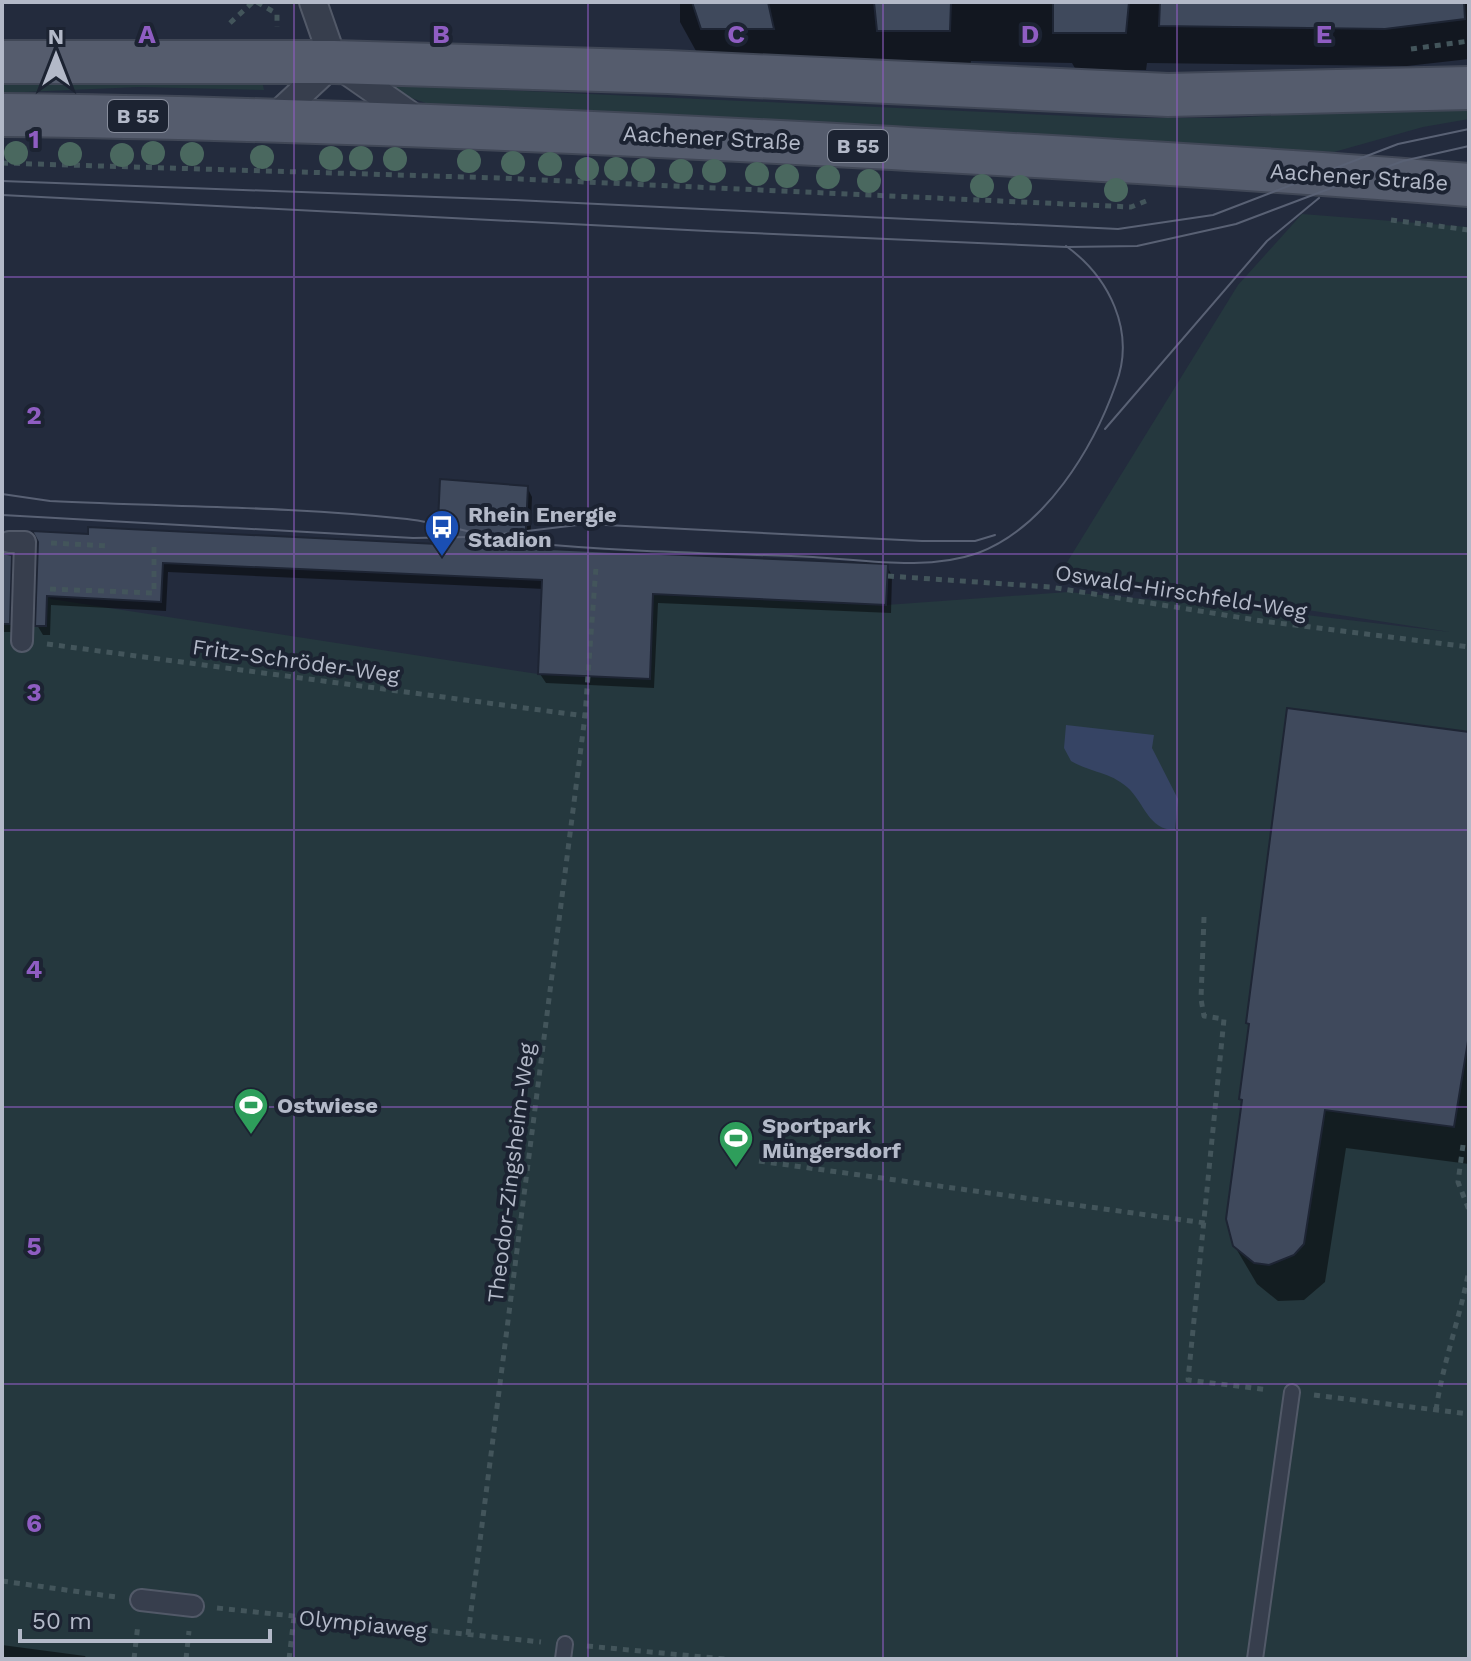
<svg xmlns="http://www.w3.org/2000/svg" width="1471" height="1661" viewBox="0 0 1471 1661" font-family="'Work Sans',sans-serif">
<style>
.green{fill:#25383e}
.water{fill:#364464}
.shadow{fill:#0007}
.building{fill:#3f495c;stroke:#1e2534;stroke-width:2}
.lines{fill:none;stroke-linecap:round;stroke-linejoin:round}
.service-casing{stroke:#525968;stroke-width:18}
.pedestrian-casing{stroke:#525968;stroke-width:24}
.minor-casing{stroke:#525968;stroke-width:30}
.primary-casing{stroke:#404756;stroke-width:46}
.path{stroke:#43555b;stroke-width:5;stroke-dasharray:6 6;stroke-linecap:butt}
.service{stroke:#373e4d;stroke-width:14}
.pedestrian{stroke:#373e4d;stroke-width:20}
.minor{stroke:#373e4d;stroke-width:26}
.primary{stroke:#555c6d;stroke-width:42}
.tram{stroke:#596174;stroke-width:2}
.tree{fill:#4a685f}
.grid{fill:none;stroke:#8f5dc2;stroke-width:2;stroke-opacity:0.55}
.labels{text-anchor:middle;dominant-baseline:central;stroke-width:8;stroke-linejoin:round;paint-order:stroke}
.shield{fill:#1c2332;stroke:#868c9b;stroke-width:2}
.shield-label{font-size:20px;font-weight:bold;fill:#b3b9c8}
.street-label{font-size:22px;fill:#b3b9c8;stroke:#1c2332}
.poi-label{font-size:22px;font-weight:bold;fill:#b3b9c8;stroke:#1c2332;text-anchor:start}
.grid-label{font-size:26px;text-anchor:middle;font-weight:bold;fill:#8f5dc2;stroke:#1c2332;stroke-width:8;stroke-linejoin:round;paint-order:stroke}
</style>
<rect width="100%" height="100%" fill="#232b3d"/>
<path class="green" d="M2 79 262 81 264 90 139 87 2 93Z
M396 85 1114 118H1231L1469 104V119L1423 127 1334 152 440 108 394 92Z
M1302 214 1469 227V1659H2V560L51 599 538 674 649 679 653 594 886 605 1068 592 1264 610 1450 632 1061 572 1238 285Z"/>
<path class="water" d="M1066 725 1154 735 1152 748 1178 799 1175 830C1148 830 1145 803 1127 787 1110 772 1089 772 1071 761L1064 748Z"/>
<path class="shadow" d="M100 2H208V4L101 3Z
M680 2H1469V59L1407 66 1147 63 1146 70H1076L1072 63 971 61 970 68H901L897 61 701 60 680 22Z
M527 487 532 497 530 550 887 566 892 576 891 613 658 603 654 688 546 683 540 674 544 589 168 572 166 611 51 605 50 635H43L37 625 40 542 439 546Z
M2 555 10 557 16 566 14 632H2Z
M1469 734V1164L1346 1148 1325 1282 1304 1300 1278 1301 1257 1284 1234 1245 1241 1099 1250 1028 1248 1023Z
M2 1645 85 1656 87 1659H2Z"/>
<path class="building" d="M692 2H768L774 29H701Z
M874 2H951L950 31H877Z
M1053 2H1129L1126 33H1053Z
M1160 2H1464L1465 19 1385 29 1159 26Z
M440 479 528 486 525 548 888 564 886 605 653 594 650 679 538 674 542 580 163 563 161 602 47 596 46 626H35L38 542 32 531 88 534V527L437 544Z
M2 553 12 555 10 624H2Z
M1287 708 1469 732V1035L1454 1127 1325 1110 1304 1244 1294 1255 1269 1265 1254 1263 1233 1246 1226 1219 1242 1100 1239 1099 1249 1024 1246 1023Z"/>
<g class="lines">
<g class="service-casing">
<path id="service" d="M563 1659 565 1644
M1255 1659 1292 1392"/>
</g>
<g class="pedestrian-casing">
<path id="pedestrian" d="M9 542H25L22 641
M141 1600 193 1606"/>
</g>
<g class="minor-casing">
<path id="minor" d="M313 2 334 62 423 124
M274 118 334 62"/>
</g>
<g class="primary-casing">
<path id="primary" d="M2 62H334L668 72 1168 95 1469 88
M2 115C293 118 582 131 872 147 1071 158 1270 169 1469 185"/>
</g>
<path class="path" d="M257 2 277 14V27
M230 23 253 2
M1411 49 1469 41
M2 163 499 178 1131 207 1146 201
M1391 220 1469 230
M51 543 110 546
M888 576 1050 587 1262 621 1469 647
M50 589 154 593V546
M47 644 585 716
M1204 917 1201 999 1204 1016 1224 1019 1188 1380 1269 1390
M1463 1145 1458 1182 1469 1210
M759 1161 1205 1223
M1314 1395 1469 1414
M1436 1410C1443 1362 1460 1318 1469 1270
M2 1581 116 1597
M217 1608 541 1642
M468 1635 585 716 596 567
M587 1646 725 1659
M134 1659 138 1624
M186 1659 189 1631
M289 1659 294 1617"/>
<use href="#service" class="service"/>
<use href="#pedestrian" class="pedestrian"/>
<use href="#minor" class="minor"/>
<use href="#primary" class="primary"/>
<path class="tram" d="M2 181 515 200 1118 229 1213 215 1398 144 1469 129
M2 195 707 231 1067 247 1137 246 1236 224 1403 161 1469 146
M1105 429 1267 241 1319 198
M2 494 50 501C168 507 289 506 407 519 448 524 488 539 530 543 624 552 719 553 813 557 866 560 927 571 978 553 1045 528 1093 449 1116 384 1136 331 1109 277 1066 246
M2 515 413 538 469 537
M501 534 586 524 922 541H975L995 535"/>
</g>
<g class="tree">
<circle cx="16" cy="153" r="12"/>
<circle cx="153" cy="153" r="12"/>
<circle cx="70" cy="154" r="12"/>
<circle cx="192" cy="154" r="12"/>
<circle cx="122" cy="155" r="12"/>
<circle cx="262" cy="157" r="12"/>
<circle cx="331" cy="158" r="12"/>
<circle cx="361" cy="158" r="12"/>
<circle cx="395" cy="159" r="12"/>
<circle cx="469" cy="161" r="12"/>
<circle cx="513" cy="163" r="12"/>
<circle cx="550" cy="164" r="12"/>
<circle cx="587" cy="169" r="12"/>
<circle cx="616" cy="169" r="12"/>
<circle cx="643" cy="170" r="12"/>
<circle cx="681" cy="171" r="12"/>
<circle cx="714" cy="171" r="12"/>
<circle cx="757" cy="174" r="12"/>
<circle cx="787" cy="176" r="12"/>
<circle cx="828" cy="177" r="12"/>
<circle cx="869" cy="181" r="12"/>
<circle cx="982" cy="186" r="12"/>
<circle cx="1020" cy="187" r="12"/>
<circle cx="1116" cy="190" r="12"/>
</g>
<path class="grid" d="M294 2V1659M588 2V1659M883 2V1659M1177 2V1659M2 277H1469M2 554H1469M2 830H1469M2 1107H1469M2 1384H1469"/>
<defs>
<g id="bus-pin" transform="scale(1.8)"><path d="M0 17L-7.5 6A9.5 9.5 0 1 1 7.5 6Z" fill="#1a4fb4" stroke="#1c2332"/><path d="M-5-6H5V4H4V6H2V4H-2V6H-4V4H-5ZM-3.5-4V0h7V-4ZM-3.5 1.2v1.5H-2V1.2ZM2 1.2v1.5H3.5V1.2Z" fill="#fff"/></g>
<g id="stadium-pin" transform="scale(1.8)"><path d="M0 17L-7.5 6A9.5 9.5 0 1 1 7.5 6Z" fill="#2e9e5b" stroke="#1c2332"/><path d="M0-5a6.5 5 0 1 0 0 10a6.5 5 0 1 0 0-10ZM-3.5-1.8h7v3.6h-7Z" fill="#fff"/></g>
</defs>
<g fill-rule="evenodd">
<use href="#bus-pin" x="442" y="527"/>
<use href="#stadium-pin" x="251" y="1105"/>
<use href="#stadium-pin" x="736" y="1138"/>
</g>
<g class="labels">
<g class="shield">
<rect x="108" y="100" width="60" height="32" rx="6"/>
<rect x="828" y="130" width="60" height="32" rx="6"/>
</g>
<g class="shield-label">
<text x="138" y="116">B 55</text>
<text x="858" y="146">B 55</text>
</g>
<g class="street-label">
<text transform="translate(712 138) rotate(3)">Aachener Straße</text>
<text transform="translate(1359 177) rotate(4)">Aachener Straße</text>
<text transform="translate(1181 592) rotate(9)">Oswald-Hirschfeld-Weg</text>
<text transform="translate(296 661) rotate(8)">Fritz-Schröder-Weg</text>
<text transform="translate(511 1173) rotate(-83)">Theodor-Zingsheim-Weg</text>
<text transform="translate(363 1624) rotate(6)">Olympiaweg</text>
</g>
<g class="poi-label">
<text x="468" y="514">Rhein Energie<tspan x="468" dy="25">Stadion</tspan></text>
<text x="277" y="1105">Ostwiese</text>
<text x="762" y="1125">Sportpark<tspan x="762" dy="25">Müngersdorf</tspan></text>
</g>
</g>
<g class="grid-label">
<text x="147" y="43">A</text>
<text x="441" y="43">B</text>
<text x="736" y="43">C</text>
<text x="1030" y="43">D</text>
<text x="1324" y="43">E</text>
<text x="34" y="148">1</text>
<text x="34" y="424">2</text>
<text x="34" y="701">3</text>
<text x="34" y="978">4</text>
<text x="34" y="1255">5</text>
<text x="34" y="1532">6</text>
</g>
<rect width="1471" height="1661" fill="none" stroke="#b3b9c8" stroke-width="8"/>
<g transform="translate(56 56)" stroke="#1c2332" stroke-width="6" paint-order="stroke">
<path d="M0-6L14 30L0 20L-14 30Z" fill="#b3b9c8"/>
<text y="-12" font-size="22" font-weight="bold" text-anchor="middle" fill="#b3b9c8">N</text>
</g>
<path d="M20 1629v12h250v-12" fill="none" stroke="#b3b9c8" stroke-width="4"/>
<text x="32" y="1629" font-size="24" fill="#b3b9c8" stroke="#1c2332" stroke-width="6" paint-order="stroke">50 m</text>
</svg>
